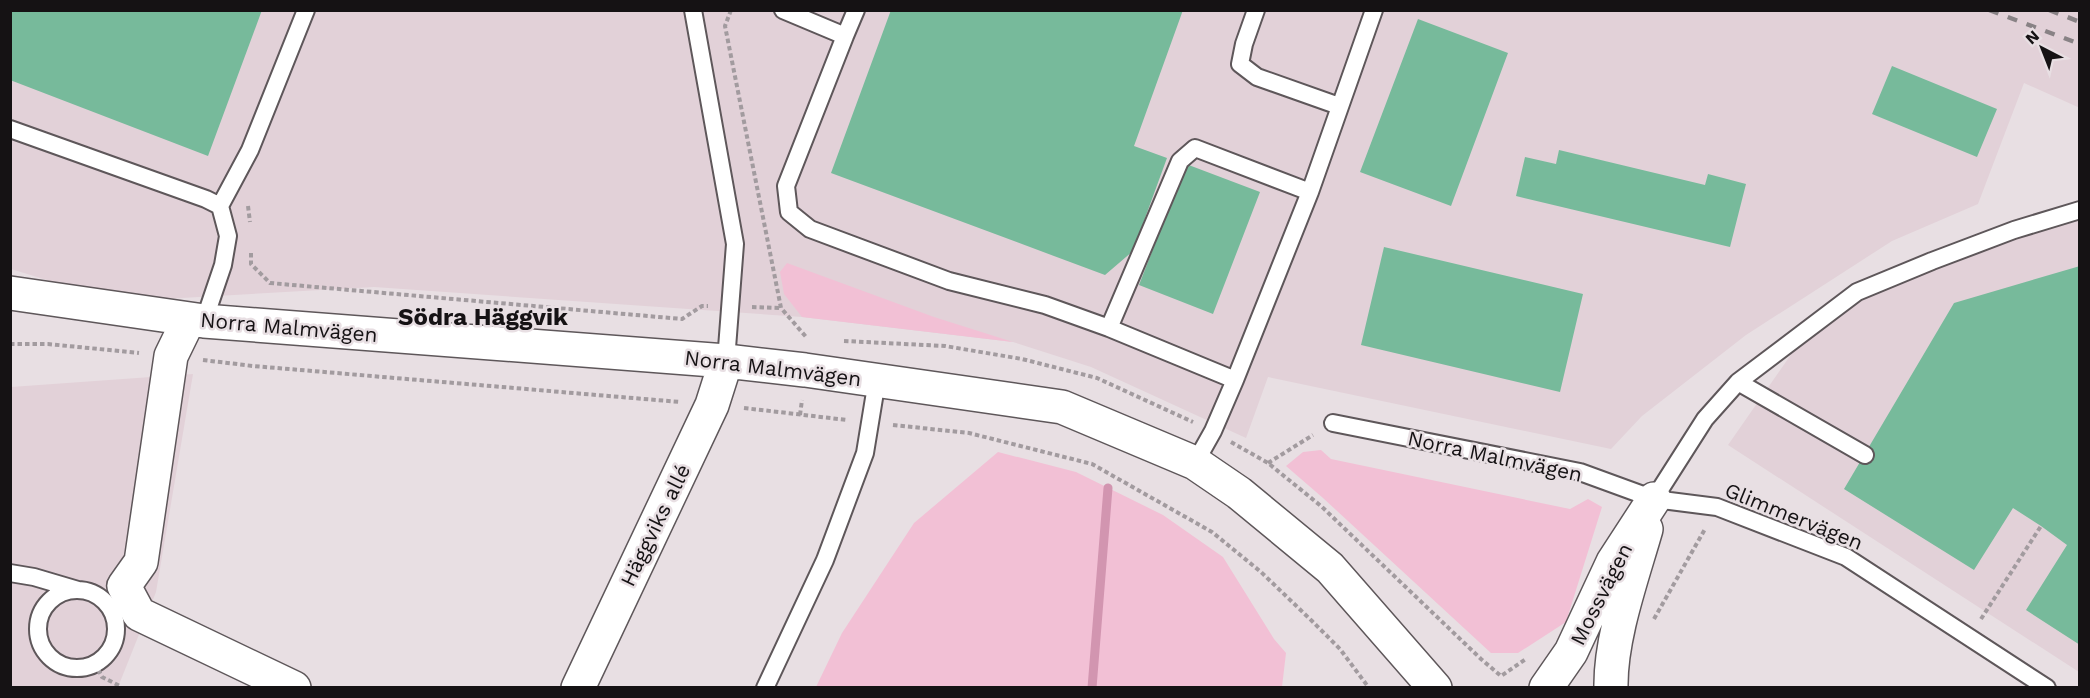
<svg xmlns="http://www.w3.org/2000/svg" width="2090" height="698" viewBox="0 0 2090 698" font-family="'Work Sans',sans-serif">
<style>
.built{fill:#e2d1d8}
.green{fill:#f2c0d5}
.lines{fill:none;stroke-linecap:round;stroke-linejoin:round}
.stream{stroke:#d295b0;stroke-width:9}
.building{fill:#77ba9b}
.service-casing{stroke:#5e575a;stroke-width:20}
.minor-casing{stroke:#5e575a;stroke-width:36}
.path{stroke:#a29b9f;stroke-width:4;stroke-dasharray:4.5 3;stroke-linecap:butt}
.service{stroke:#fff;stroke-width:16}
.minor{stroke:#fff;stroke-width:33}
.rail{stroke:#888285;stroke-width:4.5;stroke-dasharray:10 10;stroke-linecap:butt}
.labels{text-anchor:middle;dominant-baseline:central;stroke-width:5;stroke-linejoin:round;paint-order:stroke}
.street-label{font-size:21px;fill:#151214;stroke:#e8dfe3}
.quarter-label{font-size:24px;font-weight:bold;fill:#151214;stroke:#e8dfe3}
</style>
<rect width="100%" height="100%" fill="#e8dfe3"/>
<path class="built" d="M2079 10 2080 108 2024 83 1978 204 1892 241 1746 335 1642 416 1611 449 1268 377 1246 438 1091 367 1013 342 802 317 374 287 164 299 63 285 11 269 10 11Z
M2079 201V672L1728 445 1799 343 1861 298Z
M193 374 156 592 118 687 11 688V387Z"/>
<path class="green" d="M787 263 934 317 1013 342 802 317 784 294 780 272Z
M1321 450 1331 459 1570 509 1588 499 1602 507 1566 622 1518 653H1491L1323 498 1286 466 1303 452Z
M998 452 1076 472 1163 515 1223 557 1274 639 1286 653 1282 687H816L842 633 914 523Z"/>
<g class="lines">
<path class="stream" d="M1092 688 1108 488"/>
</g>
<path class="building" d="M10 10H262L208 156 10 80Z
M891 10H1183L1134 146 1167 158 1133 251 1105 275 831 173Z
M1418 19 1508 53 1451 206 1360 172Z
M1892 66 1997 109 1977 157 1872 114Z
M1559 150 1705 185 1708 174 1746 184 1730 247 1516 196 1525 157 1556 164Z
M1186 164 1260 192 1213 314 1139 285Z
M1384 247 1583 294 1560 392 1361 345Z
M2080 266V645L2026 610 2067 545 2041 526 2013 508 1974 570 1844 489 1954 303Z"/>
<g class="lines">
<g class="service-casing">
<path id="service" d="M693 10 735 244 726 361
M783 10 845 36 786 186 789 212 810 229 949 281 1045 305 1109 328 1235 380
M1256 10 1244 44 1240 64 1257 77 1339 106
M845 36 856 10
M10 129 206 199 220 206 228 236 223 265 204 321
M220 206 250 150 306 10
M1109 328 1180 161 1195 148 1310 192
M1738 382 1865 455
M1333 423 1580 472 1654 499 1717 507 1846 557 2047 688
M1195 463 1213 431 1235 380 1310 192 1374 10
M1654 499 1705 419 1738 382 1857 292 1932 261 2014 230 2080 210
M10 573 34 577 78 590
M38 629a39 39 0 1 1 78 0a39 39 0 1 1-78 0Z
M765 688 825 560 865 453 877 380"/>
</g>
<g class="minor-casing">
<path id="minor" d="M10 293 204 321 726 361 805 370 1062 407 1195 463 1239 493 1330 568 1435 688
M189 319 171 356 141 562 124 586 139 614 294 688
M578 688 712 405 726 361
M1546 688 1571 652 1613 562 1654 499
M1611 688C1610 638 1632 578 1646 529"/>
</g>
<path class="path" d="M731 10 725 26 781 308 807 338
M248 206 250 222
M251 253V264L270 283 682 319 702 306H708
M752 307 781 308
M844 341 945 346 1022 359 1097 378 1193 422
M10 344H48L139 353
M203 360 253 366 680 402
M744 408 847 420
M800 415 802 400
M893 425 969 433 1092 464 1212 532 1261 572 1312 621 1340 649 1369 688
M1231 442 1268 463 1321 506 1481 659 1501 676 1526 659
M1268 463 1313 435
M1654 619 1705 529
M1981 619 2041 526
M95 663 102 677 120 686"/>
<use href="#service" class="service"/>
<use href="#minor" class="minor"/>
<path class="rail" d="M1989 10 2080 44
M2049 10 2080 22"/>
</g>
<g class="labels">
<g class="street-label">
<text transform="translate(289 327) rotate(5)">Norra Malmvägen</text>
<text transform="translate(773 368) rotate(7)">Norra Malmvägen</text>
<text transform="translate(1495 456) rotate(12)">Norra Malmvägen</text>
<text transform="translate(1794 516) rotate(22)">Glimmervägen</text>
<text transform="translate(655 525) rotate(-64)">Häggviks allé</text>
<text transform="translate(1601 594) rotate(-63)">Mossvägen</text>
</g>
<g class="quarter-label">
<text x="483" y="317">Södra Häggvik</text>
</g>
</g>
<rect width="2090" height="698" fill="none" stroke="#151214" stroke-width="24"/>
<g transform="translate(2042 48) rotate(318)" stroke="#e8dfe3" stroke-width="4.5" paint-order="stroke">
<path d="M0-4.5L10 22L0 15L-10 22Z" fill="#151214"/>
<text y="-9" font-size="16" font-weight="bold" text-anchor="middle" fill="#151214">N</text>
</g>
</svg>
